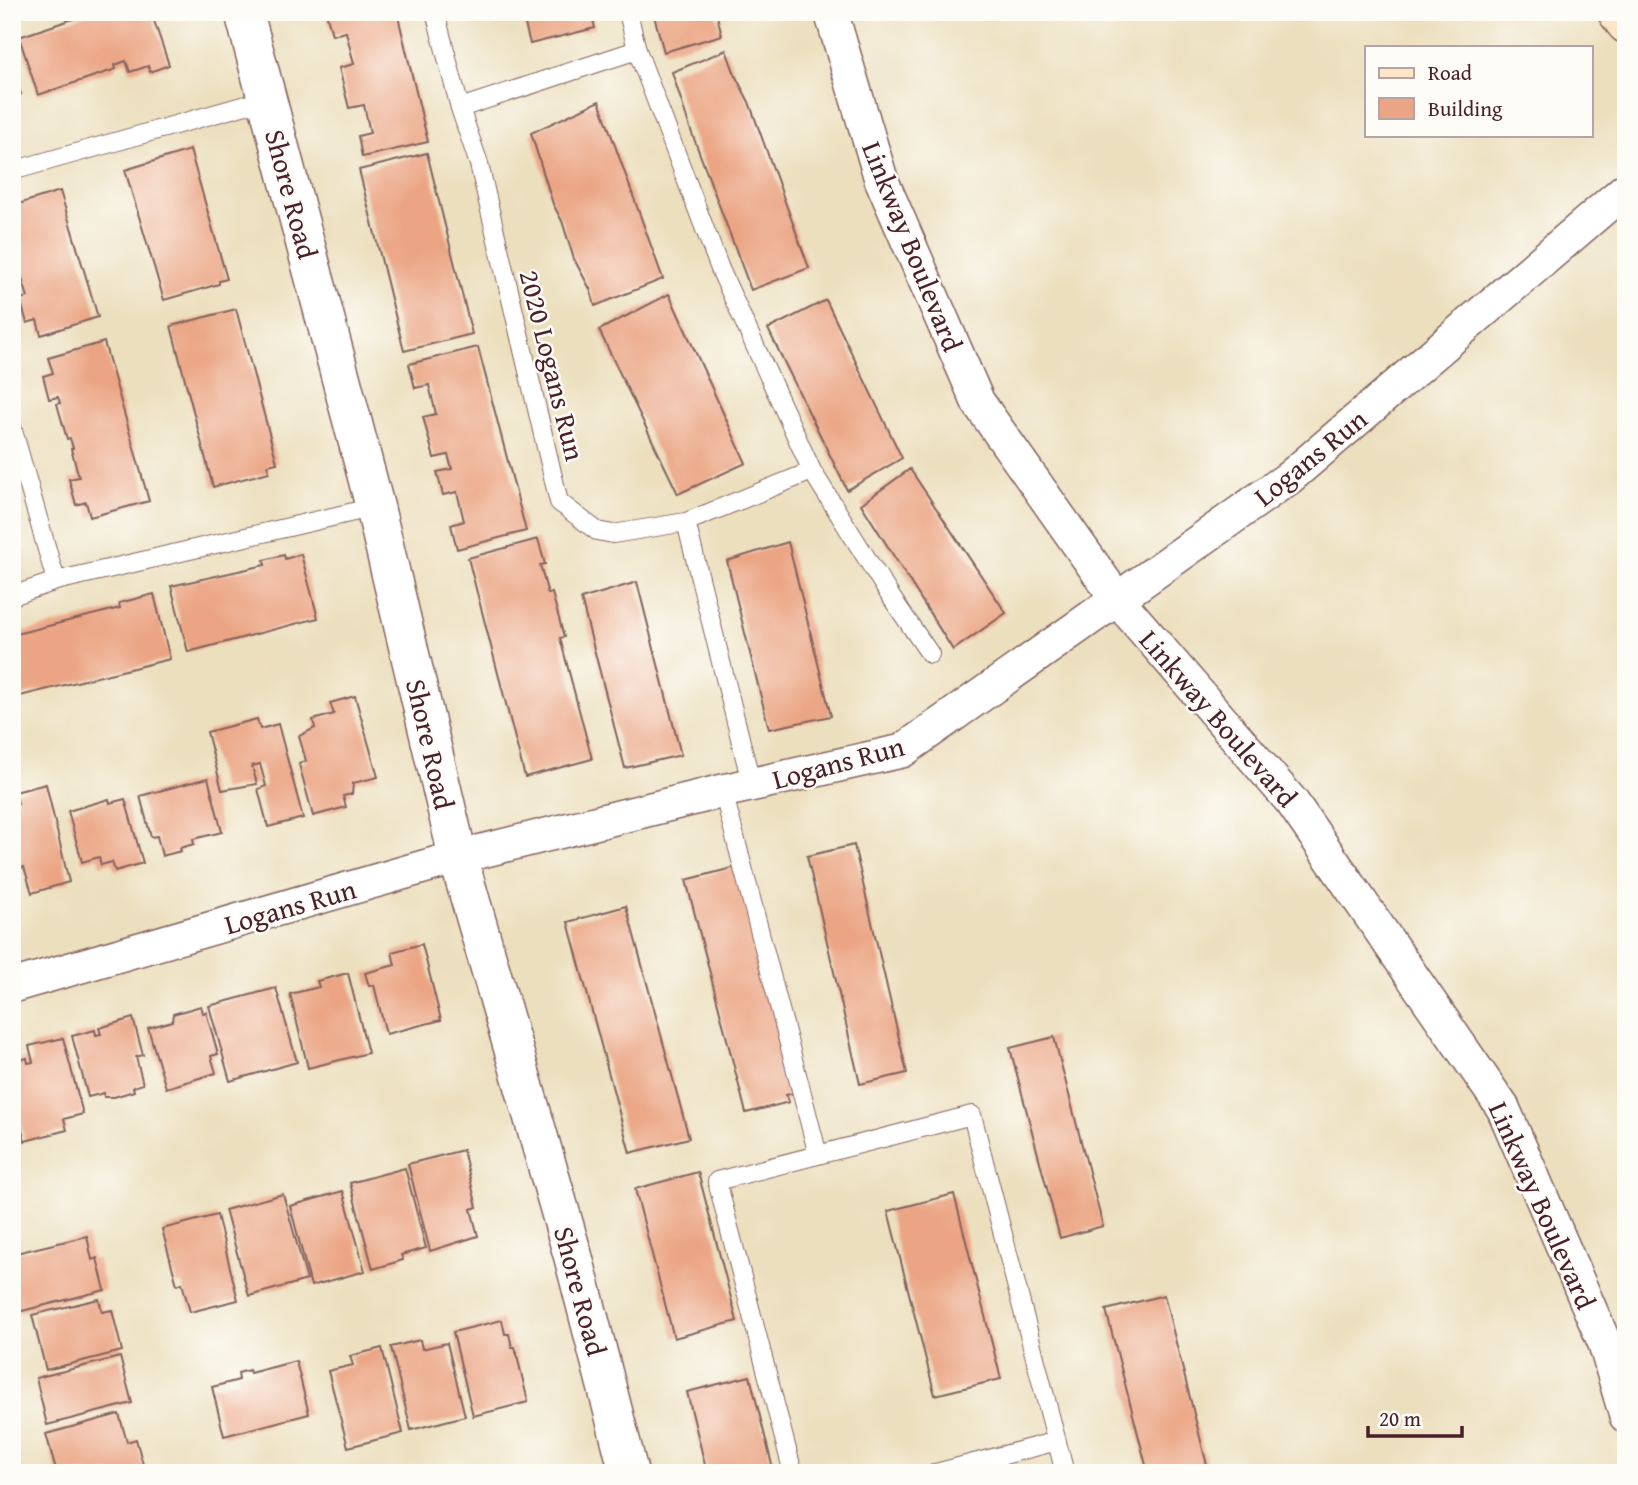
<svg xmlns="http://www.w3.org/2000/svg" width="1638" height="1485" viewBox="0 0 1638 1485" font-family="'Gentium Book Plus',serif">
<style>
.building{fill:#eba584}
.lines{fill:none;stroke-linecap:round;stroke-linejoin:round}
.service-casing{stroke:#83625e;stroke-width:20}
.minor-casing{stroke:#83625e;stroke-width:36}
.tertiary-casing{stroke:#83625e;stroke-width:41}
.secondary-casing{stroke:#83625e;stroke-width:41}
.service{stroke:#fff;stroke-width:18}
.minor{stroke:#fff;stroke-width:33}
.tertiary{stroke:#fff;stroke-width:38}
.secondary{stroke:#fee5c5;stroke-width:38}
.labels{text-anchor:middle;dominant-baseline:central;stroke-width:5;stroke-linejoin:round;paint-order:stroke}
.street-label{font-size:28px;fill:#4a1f2b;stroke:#fdfcf7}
</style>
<rect width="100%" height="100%" fill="#fdfcf7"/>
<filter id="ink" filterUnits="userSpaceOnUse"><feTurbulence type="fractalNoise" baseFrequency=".0143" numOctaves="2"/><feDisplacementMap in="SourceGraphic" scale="14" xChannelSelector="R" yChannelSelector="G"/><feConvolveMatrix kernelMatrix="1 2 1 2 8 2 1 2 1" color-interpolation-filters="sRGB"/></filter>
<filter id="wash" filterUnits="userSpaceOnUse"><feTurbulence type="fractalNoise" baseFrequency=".00686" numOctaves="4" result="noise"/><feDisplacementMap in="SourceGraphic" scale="28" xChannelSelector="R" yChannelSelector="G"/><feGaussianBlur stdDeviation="1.57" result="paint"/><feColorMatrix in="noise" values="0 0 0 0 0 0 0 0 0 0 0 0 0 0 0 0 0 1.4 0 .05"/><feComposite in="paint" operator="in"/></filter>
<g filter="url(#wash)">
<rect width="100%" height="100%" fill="#ecdfbe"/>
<g id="blocks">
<path class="building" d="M94 12H151L169 65 150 72 148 66 130 72 126 61 115 65 116 69 38 95 19 37Z
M326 12H397L428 142 362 157 358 136 370 133 364 105 349 108 339 68 354 64 346 32 332 35Z
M522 12H591L595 28 530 44Z
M653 12H716L722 35 664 52Z
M726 50 736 77 749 102 809 268 751 290 690 128 672 72Z
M12 65 21 94 12 97Z
M599 101 663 279 595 306 590 289 574 259 562 221 553 204 531 133Z
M190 150 227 279 219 281V284L164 300 125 170Z
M427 153 472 334 404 351 359 170Z
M60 191 98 317 41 335 37 320 27 323 20 299 28 297 12 248V206Z
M669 294 746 463 678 494 599 330Z
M826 300 902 458 847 490 768 329Z
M236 309 277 463 268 465 269 472 213 487 171 326Z
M104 342 149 501 90 517 86 502 76 505 69 479 79 477 71 449 73 448 70 438 67 439 57 404 60 403 58 397 49 399 43 376 53 373 48 358Z
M478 347 526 531 457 549 451 525 464 521 457 492 443 495 437 472 452 469 448 455 434 458 423 417 436 414 429 385 415 388 409 364Z
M910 469 1006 613 953 650 861 504Z
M538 539 545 564 540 565 548 594 552 593 564 637 560 638 592 759 525 777 468 558Z
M788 542 831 716 769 729 727 561Z
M301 554 318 618 188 652 171 586 265 565 264 560 284 555 285 559Z
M637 582 681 755 625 768 581 599Z
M154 594 170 659 12 698V635L120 608 119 603Z
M355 696 378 777 353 783 352 794 343 796 346 807 313 816 299 764 306 761 299 736 315 728 313 720 334 714 330 703Z
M257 719 260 729 278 724 303 818 268 827 258 789 266 786 260 764 252 766 257 784 222 790 207 732Z
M208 778 222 832 193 839 194 844 180 848 181 851 162 856 157 836 151 837 140 796Z
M46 784 69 882 32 893 24 867 18 869 17 878 12 879V805L18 804 15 792Z
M109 799 110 803 125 799 143 863 115 871 112 862 101 865 99 857 82 862 68 811Z
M854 845 907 1073 860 1084 807 856Z
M736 867 794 1093 786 1095 789 1102 746 1113 686 880Z
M626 906 689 1138 630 1153 568 922Z
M422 944 441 1020 386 1034 374 985 369 986 365 973 395 965 392 952Z
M348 973 368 1053 308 1068 290 994 319 987 317 981Z
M276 988 297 1062 230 1081 209 1006Z
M201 1006 203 1013 206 1012 218 1054 211 1056 216 1073 166 1088 148 1028 172 1021 173 1014Z
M133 1018 143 1055 136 1057 143 1084 133 1087 134 1091 114 1097H104V1093L88 1097 72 1036 95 1030 96 1035 101 1034 99 1028Z
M1054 1037 1103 1226 1060 1238 1010 1048Z
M63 1038 83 1114 64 1119 67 1130 25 1141 12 1092V1062L27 1058 28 1063 33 1062 29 1046Z
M463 1150 477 1207 471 1209 478 1236 430 1251 408 1164Z
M405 1168 426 1248 401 1255 403 1260 373 1269 350 1183Z
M698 1172 737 1321 674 1338 635 1189Z
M343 1191 365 1271 311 1286 290 1206Z
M283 1194 307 1280 249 1296 225 1210Z
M954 1194 1001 1379 935 1395 888 1211Z
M217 1215 238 1300 190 1312 182 1283 177 1285 162 1229Z
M87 1236 92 1260 97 1258 105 1290 18 1312 12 1288V1254Z
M1164 1295 1209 1473H1148L1106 1310Z
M99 1299 102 1312 112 1310 122 1351 46 1370 32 1315Z
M502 1320 505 1334H509L512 1347H515L528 1402 473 1416 453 1332Z
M420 1340 422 1349 447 1343 465 1416 411 1430 391 1347Z
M382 1348 403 1433 348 1447 328 1371 353 1365 350 1356Z
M120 1357 132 1403 47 1425 36 1378Z
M296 1361 309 1414 224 1436 212 1387 239 1380 238 1373 249 1370 250 1373Z
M750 1376 774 1473H707L687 1392Z
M119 1414 127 1442 136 1439 144 1468 126 1473H57L46 1434Z"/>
</g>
</g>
<g filter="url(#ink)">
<use href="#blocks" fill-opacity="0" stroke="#83625e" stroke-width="2"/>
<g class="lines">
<g class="service-casing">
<path id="service" d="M435 12 460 108 479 164 559 502 597 531 613 534 686 522 812 471
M628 12 637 50 720 269 812 471 889 594 930 654
M460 108 637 50
M12 171 267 99
M12 427 56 581
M686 522 752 786
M12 596 56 581 375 507
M723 791 818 1155
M793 1473 717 1181 972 1115 1065 1473
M936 1473 1057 1441"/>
</g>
<g class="minor-casing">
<path id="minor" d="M831 12 881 179 978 402 1117 599 1292 802 1503 1108 1605 1344 1626 1416
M12 986 458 857 723 791 902 751 1290 477 1626 189"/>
</g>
<g class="tertiary-casing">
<path id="tertiary" d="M244 12 375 507 458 857 573 1256 629 1473"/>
</g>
<g class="secondary-casing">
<path id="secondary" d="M1617 12 1626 24"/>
</g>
<use href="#service" class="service"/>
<use href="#minor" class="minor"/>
<use href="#tertiary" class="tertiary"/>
<use href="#secondary" class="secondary"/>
</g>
</g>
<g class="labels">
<g class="street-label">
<text transform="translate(292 194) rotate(75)">Shore Road</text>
<text transform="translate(913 246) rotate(68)">Linkway Boulevard</text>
<text transform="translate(553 365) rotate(76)">2020 Logans Run</text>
<text transform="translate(1310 457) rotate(-39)">Logans Run</text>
<text transform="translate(1219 718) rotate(49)">Linkway Boulevard</text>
<text transform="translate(431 744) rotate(77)">Shore Road</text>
<text transform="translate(838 762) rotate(-15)">Logans Run</text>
<text transform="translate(290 906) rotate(-16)">Logans Run</text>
<text transform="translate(1543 1205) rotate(66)">Linkway Boulevard</text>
<text transform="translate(581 1291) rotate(75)">Shore Road</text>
</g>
</g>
<rect width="1638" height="1485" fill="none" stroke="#fdfcf7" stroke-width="42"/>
<rect x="1365" y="46" width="228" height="91" fill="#fdfcf7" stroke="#b5a4a5" stroke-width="2"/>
<rect x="1379" y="68" width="35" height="10" fill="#fee5c5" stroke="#b5a4a5" stroke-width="2"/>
<text x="1428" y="80" font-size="21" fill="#4a1f2b">Road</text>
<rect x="1379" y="98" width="35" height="21" fill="#eba584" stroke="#b5a4a5" stroke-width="2"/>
<text x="1428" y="116" font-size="21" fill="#4a1f2b">Building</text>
<path d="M1368 1426v10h94v-10" fill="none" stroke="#4a1f2b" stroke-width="3.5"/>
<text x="1379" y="1426" font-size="21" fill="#4a1f2b" stroke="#fdfcf7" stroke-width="5" paint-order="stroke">20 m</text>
</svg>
